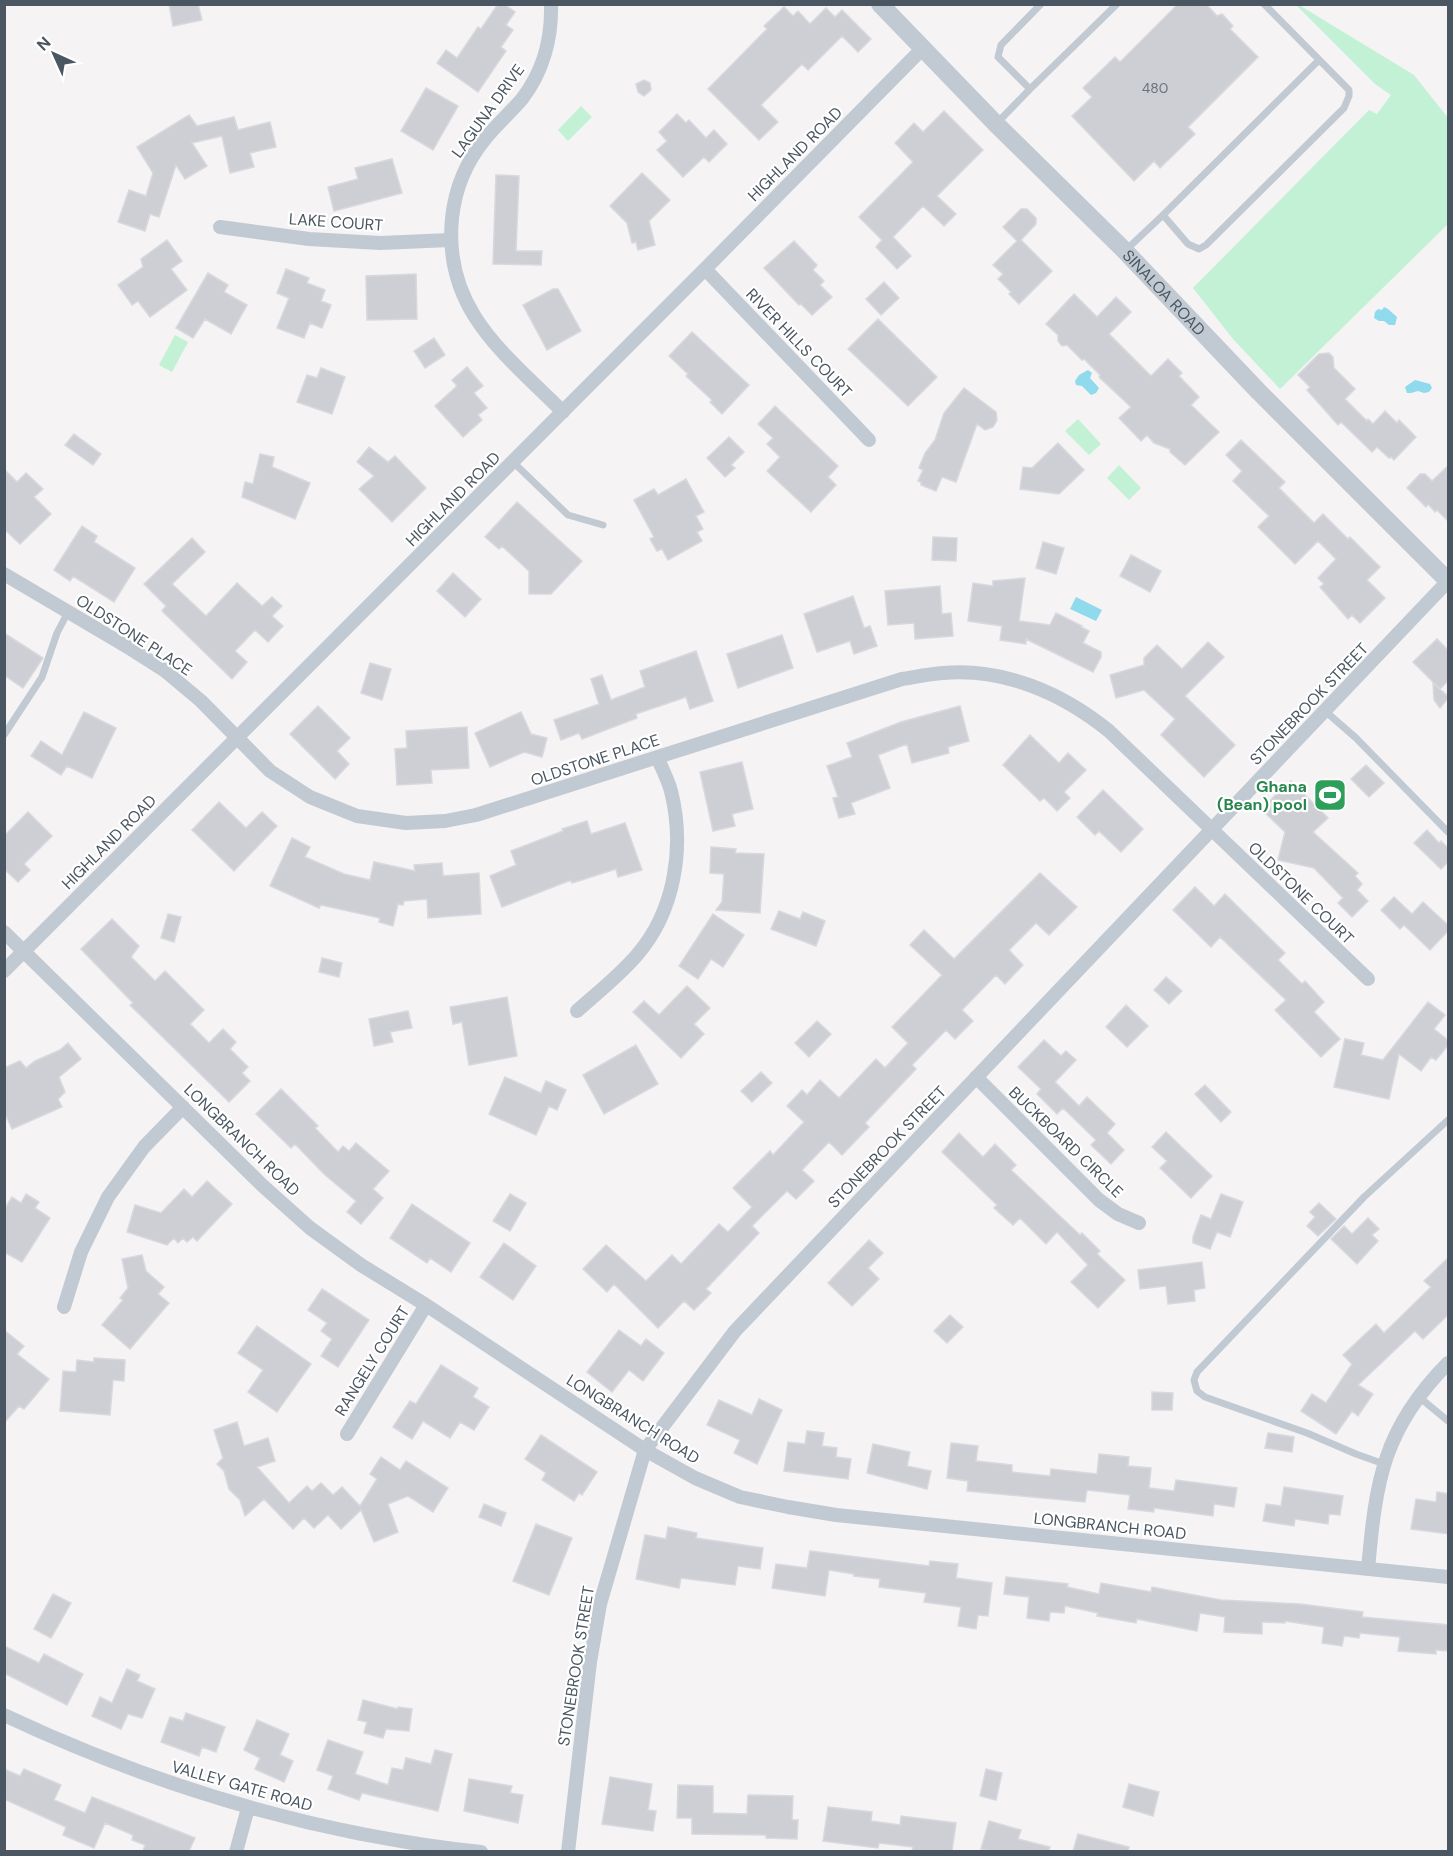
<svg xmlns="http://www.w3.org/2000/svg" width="1453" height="1856" viewBox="0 0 1453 1856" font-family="'DM Sans',sans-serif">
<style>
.green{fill:#c3f1d5}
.water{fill:#90daee}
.building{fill:#cdcfd5;stroke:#d7d9de;stroke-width:1.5}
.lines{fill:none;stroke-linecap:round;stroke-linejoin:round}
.service{stroke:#c1cad2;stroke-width:7}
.minor{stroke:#c1cad2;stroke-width:14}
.tertiary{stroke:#c1cad2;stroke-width:18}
.labels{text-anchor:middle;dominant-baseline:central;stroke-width:4.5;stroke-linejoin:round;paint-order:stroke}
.number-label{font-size:14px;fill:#6b747e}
.street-label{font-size:16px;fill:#4a5661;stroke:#fff}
.leisure-label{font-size:16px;font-weight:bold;fill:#27864d;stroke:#fff;text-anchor:end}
</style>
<rect width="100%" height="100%" fill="#f5f3f3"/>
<path class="green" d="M1296 5H1299L1414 75 1448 118V224L1280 389 1233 339 1193 288 1369 110 1377 114 1391 95 1375 84Z
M581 106 592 117 568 141 558 130Z
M175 335 188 342 172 372 159 365Z
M1078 419 1101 444 1089 455 1065 431Z
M1119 465 1141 488 1129 500 1107 478Z"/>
<path class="water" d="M1384 307 1388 309 1397 317 1395 325H1389L1384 321H1379L1374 318 1375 312 1378 309 1382 310Z
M1088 370 1092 373 1090 378 1099 388 1096 393 1091 395 1082 386 1076 385 1075 381 1079 375Z
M1415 380 1430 384 1432 388 1429 392 1424 393 1418 391 1411 393H1407L1405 387Z
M1076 597 1102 610 1096 621 1070 609Z
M1326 783H1329L1334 793H1341L1343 796 1342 804 1334 808H1329L1317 794 1319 787 1324 785 1327 787Z"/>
<path class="building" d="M169 4H198L202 20 173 26Z
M498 4H504L515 12 506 25 513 30 501 47 506 51 478 92 437 63 446 50 457 58 478 27 481 29Z
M1178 4H1206L1217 16 1222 14 1233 26 1230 29 1258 57 1188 127 1195 134 1160 168 1154 161 1134 181 1072 116 1092 97 1083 88 1115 57 1120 62Z
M784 7 793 16 798 11 810 24 826 8 835 17 842 10 871 39 858 52 842 36 808 70 802 64 761 105 778 122 759 140 708 89 767 29 764 26Z
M644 80 650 83 651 90 644 96 638 92 636 84Z
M426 88 458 106 433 150 401 131Z
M944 111 983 150 937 196 956 214 944 226 923 206 893 237 911 256 897 269 876 247 882 240 859 217 913 162 895 143 914 123 923 132Z
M677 114 686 123 689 120 706 138 714 130 727 144 709 162 704 157 683 177 657 150 667 141 659 132Z
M189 115 197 126 234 117 238 130 270 122 276 147 250 153 254 167 230 173 222 136 192 143 207 166 185 179 176 165 159 217 150 214 145 231 118 222 129 190 146 196 153 173 137 147Z
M392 159 402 193 334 211 328 187 358 179 355 168Z
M642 173 670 200 649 221 655 245 638 250 636 242 632 243 627 223 610 206Z
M496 175 519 176 516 251H542L541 265 493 264Z
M1021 209H1027L1036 218V224L1021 240 1052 271 1019 304 1009 294 1011 292 998 279 1003 274 993 265 1017 241 1003 227Z
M167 240 182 261 171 269 187 290 150 317 138 301 132 305 118 285 143 267 141 259Z
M794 241 817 265 813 270 824 281 820 285 832 297 812 315 801 304 799 305 764 268Z
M286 269 309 278 307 283 325 290 321 301 331 305 322 328 310 323 304 338 277 328 289 298 277 293Z
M208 273 228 285 224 292 247 305 231 334 205 319 193 338 176 328Z
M416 274 417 319 367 320 366 276Z
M884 282 899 298 881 315 866 299Z
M553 289H558L581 331 547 350 523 305Z
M1074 294 1097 317 1116 297 1131 312 1109 334 1151 376 1168 359 1182 373 1179 376 1199 397 1191 405 1219 432 1185 465 1170 452V449L1154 443 1147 435 1141 441 1119 418 1131 407 1099 377 1100 375 1084 359 1082 360 1067 345 1062 346 1058 341V335L1046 324Z
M878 319 937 377 908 406 848 349Z
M692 332 749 385 722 414 710 402 712 400 686 376 688 374 669 356Z
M434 338 445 355 425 368 414 351Z
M1329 353 1333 357 1334 368 1355 389 1345 399 1367 421 1368 419 1373 424 1385 411 1397 423 1399 420 1416 437 1394 460 1391 457 1389 458 1377 447 1372 452 1341 422 1338 425 1307 390 1310 387 1298 375 1319 354Z
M467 367 483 386 474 393 487 408 478 415 482 420 463 437 435 406 457 386 452 380Z
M321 368 345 377 332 414 297 402 307 375 317 378Z
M964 388 996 412 997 420 993 427 985 430 977 424 956 482 942 477 936 491 921 485V482L918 481 923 470 919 468 925 453 935 440 944 413Z
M775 406 838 466 828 477 836 485 811 512 767 471 780 457 767 444 773 438 758 424Z
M74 434 101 454 93 465 65 445Z
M729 437 744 452 731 465 735 468 725 477 707 458Z
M1241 440 1285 482 1279 488 1314 523 1323 514 1348 539 1350 537 1380 567 1367 580 1385 598 1360 623 1352 615 1348 619 1320 587 1324 584 1318 578 1336 559 1318 541 1295 564 1258 527 1269 516 1233 481 1242 471 1226 455Z
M1058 443 1084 470 1059 494 1020 489 1023 467 1032 468Z
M369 447 388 462 395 456 426 488 392 522 359 489 374 476 357 462Z
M260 454 274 457 272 467 310 483 295 519 242 497 245 482 253 484Z
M1449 465V522L1437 510 1435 512 1428 504 1426 507 1407 488 1420 474H1425L1432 481Z
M4 469 17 482 26 473 43 489 34 497 51 514 20 544 4 529Z
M686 479 704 512 696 516 703 529 697 532 702 541 668 560 662 549 657 551 650 539 654 537 634 500 654 489 658 495Z
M517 502 582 561 551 594H529V571L502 546 499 549 485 537Z
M82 526 97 536 94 542 135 568 114 602 73 576 70 581 54 570Z
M933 537 957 538 956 561 932 560Z
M192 538 205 552 172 584 206 616 237 583 262 606 272 597 282 606 272 616 283 626 268 642 255 630 235 651 247 662 232 679 162 611 166 606 144 584Z
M1043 542 1064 548 1056 574 1036 568Z
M1131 555 1161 571 1150 592 1120 576Z
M453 573 481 599 465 617 437 591Z
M1025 578 1019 621 1050 625 1056 613 1082 626 1081 627 1089 631 1083 643 1101 652V657L1093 672 1026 639V644L1000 640 1002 626 968 621 973 583 993 586V581Z
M940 586 942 614 951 613 953 636 915 639 914 623 888 625 885 591Z
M853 596 864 628 870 626 877 646 854 654 850 641 817 652 804 614Z
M4 633 43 658 23 688 4 675Z
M782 635 793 668 738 688 727 654Z
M1437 639 1449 651V680L1440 689 1413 662Z
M1208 642 1224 657 1185 696 1235 745 1204 777 1161 735 1175 719 1144 690 1116 698 1110 675 1144 665V658L1157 645 1182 669Z
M696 651 713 701 690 709 686 697 636 714 637 718 582 739 579 733 561 740 554 720 599 704 591 679 602 675 611 700 645 687 640 671Z
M370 663 391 669 382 700 361 693Z
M1433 683 1449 697 1440 708 1434 700Z
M318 706 350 738 337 751 349 764 335 779 290 734Z
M960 706 969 741 948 747 949 753 912 763 907 744 878 755 890 788 851 803 855 814 839 818 833 798 838 797 827 766 852 757 847 743 901 722Z
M84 712 116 728 92 778 67 766 61 775 31 756 41 741 62 755Z
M521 712 531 734 547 738 542 757 524 752 490 767 475 733Z
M467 727 469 768 431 770 432 783 397 785 395 749 407 748 406 731Z
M1030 735 1059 763 1068 753 1086 770 1064 792 1070 798 1057 811 1044 798 1040 801 1003 765Z
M742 762 753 809 732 814 735 826 713 831 700 772Z
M1366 765 1384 783 1369 797 1351 779Z
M1291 781 1328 818 1313 832 1358 873 1355 876 1362 884 1357 890 1368 901 1352 917 1338 903 1343 898 1314 868 1278 860 1285 832 1262 810 1286 783 1288 784Z
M1103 790 1143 829 1121 852 1099 831 1095 835 1077 817Z
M219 802 246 828 262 812 277 826 234 871 192 830Z
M28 812 52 836 24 864 30 870 18 882 4 869V836Z
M587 821 591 834 625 823 642 870 618 877 616 869 572 883 571 880 502 907 490 876 516 865 511 851 563 831 562 829Z
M1427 830 1439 843 1441 841 1449 849V861L1441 869 1414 843Z
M292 838 310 847 305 857 344 874 370 880 374 862 415 871 414 865 442 863 443 876 479 873 481 914 428 918 427 899 404 901 403 905 398 904 393 926 379 922 380 918 321 905 319 908 270 886Z
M711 847 736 849 735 853 764 854 760 913 716 910 722 902 724 874 710 873Z
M1040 873 1077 907 1049 935 1036 923 1009 950 1023 965 1005 984 996 975 962 1010 973 1021 955 1039 946 1030 912 1065 916 1069 865 1123 869 1127 842 1155 829 1142 802 1170 814 1181 796 1199 787 1191 752 1226 759 1233 706 1289 711 1293 694 1310 684 1301 658 1328 614 1284 607 1292 583 1269 606 1245 646 1281 672 1255 681 1264 719 1224 728 1232 752 1207 733 1188 770 1151 773 1155 804 1122 787 1106 802 1090 807 1095 820 1080 839 1098 876 1059 885 1068 908 1043 892 1027 942 975 910 945 924 930 954 959Z
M1195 887 1214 906 1225 894 1285 953 1278 960 1302 984 1305 981 1324 1002 1314 1012 1340 1039 1321 1057 1275 1010 1286 1000 1220 937 1211 947 1173 910Z
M1394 897 1412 914 1423 902 1449 926V930L1430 950 1404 925 1400 929 1381 910Z
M779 911 800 919 803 912 825 921 816 946 771 929Z
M168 914 181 917 174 942 161 938Z
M713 914 744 935 723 967 711 959 698 979 679 966Z
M112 919 139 946 131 957 155 981 165 971 204 1010 190 1024 209 1043 223 1029 236 1042 230 1049 248 1067 242 1073 250 1081 229 1102 130 1005 133 1003 81 949Z
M322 958 342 963 339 977 319 972Z
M1166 977 1182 991 1169 1004 1154 990Z
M687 986 710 1008 694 1024 704 1034 681 1058 633 1012 644 1001 659 1015Z
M507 997 517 1056 469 1065 462 1022 453 1024 450 1007Z
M1428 1002 1445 1015 1434 1029 1449 1041V1044L1436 1060 1431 1057 1421 1071 1399 1054 1389 1099 1334 1087 1345 1039 1364 1043 1361 1055 1383 1060Z
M1126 1005 1148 1026 1127 1047 1106 1027Z
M408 1011 412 1028 390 1032 393 1042 374 1046 369 1019Z
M817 1021 831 1034 809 1057 795 1043Z
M1044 1040 1061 1056 1066 1051 1076 1060 1055 1082 1079 1106 1087 1097 1115 1124 1107 1133 1124 1150 1111 1164 1091 1145 1096 1140 1063 1108 1057 1114 1037 1094 1041 1089 1018 1067Z
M68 1043 81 1059 59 1077 65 1092 58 1099 62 1107 12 1129 4 1111V1068L20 1061 26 1068 35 1061 60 1050Z
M636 1045 658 1084 604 1114 583 1075Z
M761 1072 772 1083 752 1102 741 1091Z
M505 1077 541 1093 546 1081 566 1090 557 1110 549 1106 536 1135 489 1114Z
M1205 1085 1231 1112 1221 1122 1195 1094Z
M281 1089 318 1126 315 1128 338 1152 343 1146 349 1151 356 1143 389 1171 373 1189 383 1198 361 1224 347 1212 356 1201 324 1174 295 1144 291 1148 256 1114Z
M1166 1132 1212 1176 1191 1198 1160 1168 1167 1161 1152 1147Z
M959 1133 983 1157 995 1144 1016 1165 1011 1170 1080 1235 1082 1233 1100 1251 1097 1254 1125 1280 1098 1308 1071 1282 1088 1265 1057 1232 1046 1244 1020 1218 1013 1225 994 1208 997 1205 942 1152Z
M207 1181 232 1204 197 1241 193 1237 187 1242 183 1238 178 1243 174 1238 167 1245 127 1232 135 1205 161 1213 184 1189 192 1197Z
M26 1194 39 1202 35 1208 50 1218 22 1262 4 1252V1210L12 1197 21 1203Z
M510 1194 526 1203 510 1231 493 1221Z
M1221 1194 1243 1202 1230 1237 1217 1232 1210 1249 1193 1243V1237L1201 1215 1211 1219Z
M1319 1203 1336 1219 1318 1236 1307 1226 1315 1217 1310 1212Z
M412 1204 470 1243 451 1272 430 1258 427 1263 390 1238Z
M1368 1218 1379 1229 1372 1235 1378 1241 1357 1264 1331 1239 1344 1226 1352 1234Z
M869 1240 883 1253 868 1268 879 1279 852 1306 828 1283Z
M504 1243 536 1266 513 1300 480 1277Z
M142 1255 146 1271 164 1287 158 1294 169 1303 130 1349 102 1325 123 1300 120 1298 128 1288 122 1259Z
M1449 1257V1314L1423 1339 1415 1331 1358 1385 1373 1394 1358 1416 1352 1411 1336 1434 1301 1411 1312 1394 1326 1403 1352 1364 1343 1355 1376 1324 1384 1333 1431 1287 1424 1281Z
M1202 1262 1205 1288 1194 1290 1195 1301 1168 1304 1166 1286 1140 1289 1138 1270Z
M322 1289 369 1320 338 1367 321 1356 332 1339 321 1331 327 1323 308 1310Z
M950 1315 963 1327 947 1343 934 1331Z
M257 1326 311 1364 277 1412 248 1392 263 1370 238 1353Z
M4 1330 24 1346 17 1354 49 1379 24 1409 19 1406 4 1423Z
M619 1330 641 1346 646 1339 664 1353 643 1381 629 1370 612 1392 587 1372Z
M94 1358 125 1360 124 1381 113 1380 110 1415 60 1411 63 1371 76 1372 77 1360 94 1362Z
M441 1365 478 1388 473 1397 489 1407 474 1430 460 1422 450 1438 423 1421 412 1439 393 1427 410 1401 416 1404Z
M1152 1392 1173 1393 1172 1410H1152Z
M759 1399 782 1410 757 1464 734 1453 740 1440 707 1425 719 1400 752 1415Z
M237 1422 244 1446 268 1438 275 1461 257 1467 289 1503 307 1486 312 1491 321 1483 333 1495 342 1487 360 1506 377 1479 370 1474 381 1457 400 1470 406 1461 448 1488 433 1512 408 1496 388 1504 398 1532 374 1542 361 1510 341 1529 328 1515 314 1528 304 1518 293 1529 264 1499 245 1516 240 1500 229 1489 224 1471 217 1464 223 1458 214 1430Z
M807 1431 824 1433 822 1446 837 1448 836 1457 851 1459 848 1479 784 1471 788 1442 805 1444Z
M1268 1433 1294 1437 1292 1452 1265 1448Z
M541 1435 597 1472 582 1495 579 1493 574 1501 542 1480 546 1473 525 1459Z
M951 1443 978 1446 976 1461 1012 1465V1472L1050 1476 1051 1469 1097 1474 1099 1454 1129 1457 1128 1466 1151 1468 1149 1488 1174 1491 1176 1480 1237 1488 1234 1507 1214 1504 1213 1516 1154 1508V1512L1128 1509 1130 1495 1087 1490 1085 1502 967 1491 968 1481 947 1478Z
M873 1444 910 1452 907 1466 931 1471 927 1489 867 1473Z
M1284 1487 1343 1496 1340 1515 1329 1514 1328 1524 1295 1519 1294 1526 1263 1521 1266 1504 1281 1506Z
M1437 1492 1449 1494V1534L1411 1529 1416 1499 1436 1502Z
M484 1504 506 1513 501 1526 479 1517Z
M536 1524 572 1538 549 1595 513 1581Z
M668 1527 697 1533 696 1538 763 1548 760 1569 738 1566 735 1585 681 1578 679 1588 636 1579 645 1535 666 1539Z
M810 1551 929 1566 930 1561 958 1564 956 1578 992 1583 988 1616 978 1615 976 1629 958 1626 961 1607 924 1602 926 1593 879 1587 880 1579 854 1576V1574L829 1570 825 1596 772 1588 776 1564 807 1568Z
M1006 1577 1068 1584 1067 1587 1099 1594 1101 1583 1151 1592 1152 1587 1221 1600 1300 1604 1363 1612 1362 1617 1449 1625V1651L1436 1650V1654L1398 1651 1400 1637 1360 1633 1359 1638 1344 1636 1342 1646 1322 1643 1324 1627 1285 1621V1623L1262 1622V1634L1224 1632 1225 1617 1200 1613 1197 1631 1137 1619 1136 1623 1097 1616 1098 1613 1065 1606 1064 1613 1050 1612 1049 1621 1027 1618 1029 1597 1004 1594Z
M53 1594 71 1603 51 1638 34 1629Z
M4 1646 39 1663 44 1654 83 1674 67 1705 4 1673Z
M127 1669 140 1675 137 1681 155 1689 142 1718 128 1714 121 1729 92 1716 100 1697 112 1703Z
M363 1700 398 1709V1707L412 1709 409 1731 386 1729 383 1738 364 1733 367 1722 358 1720Z
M186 1713 225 1727 216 1752 202 1747 199 1756 161 1742 170 1717 183 1721Z
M257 1720 289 1734 280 1755 293 1761 284 1782 255 1769 260 1758 244 1750Z
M328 1740 363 1752 355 1774 388 1785 392 1768 403 1770 406 1758 431 1764 435 1750 452 1754 438 1811 362 1793 359 1800 328 1789 333 1776 317 1770Z
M4 1769 20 1776 24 1769 61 1785 54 1800 85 1813 92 1797 195 1838 189 1851H143L145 1845 132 1840 133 1835 105 1823 94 1848 63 1835 66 1827 4 1799Z
M986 1769 1002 1773 996 1800 980 1796Z
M610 1777 652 1784 648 1810 656 1811 653 1831 602 1824Z
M469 1779 512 1786 510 1793 523 1795 518 1823 464 1811Z
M1129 1784 1159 1792 1153 1816 1123 1807Z
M678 1785 713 1786V1813L747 1814 748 1795 793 1796 792 1820H798L797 1839 766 1838V1835L692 1834V1818H677Z
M828 1807 872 1812 871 1821 900 1825 901 1816 956 1823 952 1851H912L913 1847 879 1843 878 1848 823 1841Z
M989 1821 1021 1830 1018 1839 1050 1847 1049 1851H988L981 1849Z
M1078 1834 1129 1847 1128 1851H1073Z"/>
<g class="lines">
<path class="service" d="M1030 89 998 57 1001 45 1041 4
M998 122 1030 89 1117 4
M1163 215 1319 60
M1127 249 1163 215 1188 244 1199 249 1206 245 1344 108 1349 96V90L1264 4
M513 462 568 515 603 525
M1325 711 1356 738 1448 832
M4 735 42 677 57 633 68 612
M1419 1397 1448 1421
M1384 1464 1356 1454 1307 1433 1205 1397 1197 1391 1194 1380 1197 1372 1364 1197 1448 1120"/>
<path class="minor" d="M551 4C552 38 543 72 522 99 510 113 496 125 485 139 466 162 455 190 452 218 443 310 505 354 563 412
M220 227 309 239 380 243 450 240
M705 269 869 440
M4 574 131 649 164 670 201 701 270 771 310 797 357 816 406 823 445 821 476 815 902 679C915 677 929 674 943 673 1005 668 1062 693 1109 731L1368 979
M4 932 263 1186 310 1228 361 1265 426 1305 645 1450 695 1478 740 1497 788 1507 836 1515 1448 1577
M4 971 705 269 923 48
M577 1011C597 993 619 976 637 955 675 911 685 847 671 791 668 780 662 768 657 757
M976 1077 1099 1200 1118 1214 1139 1223
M64 1307 81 1252 108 1197 144 1147 183 1107
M347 1434 426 1305
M1368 1569C1376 1480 1383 1429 1448 1363
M4 1715C157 1787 313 1834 481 1852
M236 1852 248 1808
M568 1852 590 1662 600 1604 645 1450 735 1331 1448 581"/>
<path class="tertiary" id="s1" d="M880 4 996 124 1125 251 1259 392 1448 581"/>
</g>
<defs>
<g id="stadium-square" transform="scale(1.725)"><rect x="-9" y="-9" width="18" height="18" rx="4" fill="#2e9e5b" stroke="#fff"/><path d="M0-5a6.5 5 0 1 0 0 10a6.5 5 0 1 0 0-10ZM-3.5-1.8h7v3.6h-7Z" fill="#fff"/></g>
</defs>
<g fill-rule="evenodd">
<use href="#stadium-square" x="1330" y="795"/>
</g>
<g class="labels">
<g class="number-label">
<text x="1155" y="88">480</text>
</g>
<g class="street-label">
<text transform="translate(488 111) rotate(-54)">LAGUNA DRIVE</text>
<text transform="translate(795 154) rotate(-45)">HIGHLAND ROAD</text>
<text transform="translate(336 222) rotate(4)">LAKE COURT</text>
<text stroke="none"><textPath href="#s1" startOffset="405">SINALOA ROAD</textPath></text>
<text transform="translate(799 343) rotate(46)">RIVER HILLS COURT</text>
<text transform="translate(453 499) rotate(-45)">HIGHLAND ROAD</text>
<text transform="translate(134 635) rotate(33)">OLDSTONE PLACE</text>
<text transform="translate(1309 704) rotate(-46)">STONEBROOK STREET</text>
<text transform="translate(595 760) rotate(-18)">OLDSTONE PLACE</text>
<text transform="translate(109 842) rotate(-45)">HIGHLAND ROAD</text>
<text transform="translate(1301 893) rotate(44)">OLDSTONE COURT</text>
<text transform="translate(242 1140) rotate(44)">LONGBRANCH ROAD</text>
<text transform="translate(1066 1142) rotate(44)">BUCKBOARD CIRCLE</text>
<text transform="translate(887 1147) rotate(-46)">STONEBROOK STREET</text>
<text transform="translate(372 1361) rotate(-58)">RANGELY COURT</text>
<text transform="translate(633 1419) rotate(32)">LONGBRANCH ROAD</text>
<text transform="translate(1110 1526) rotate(6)">LONGBRANCH ROAD</text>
<text transform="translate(576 1666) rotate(-81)">STONEBROOK STREET</text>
<text transform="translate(242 1786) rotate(16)">VALLEY GATE ROAD</text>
</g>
<g class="leisure-label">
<text x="1307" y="786">Ghana<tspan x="1307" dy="18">(Bean) pool</tspan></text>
</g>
</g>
<rect width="1453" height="1856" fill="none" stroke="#4a5661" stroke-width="12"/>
<g transform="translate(54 54) rotate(315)" stroke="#ffffff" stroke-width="4.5" paint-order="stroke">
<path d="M0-4.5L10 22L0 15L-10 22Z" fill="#4a5661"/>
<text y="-9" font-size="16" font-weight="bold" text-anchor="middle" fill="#4a5661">N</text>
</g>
</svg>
